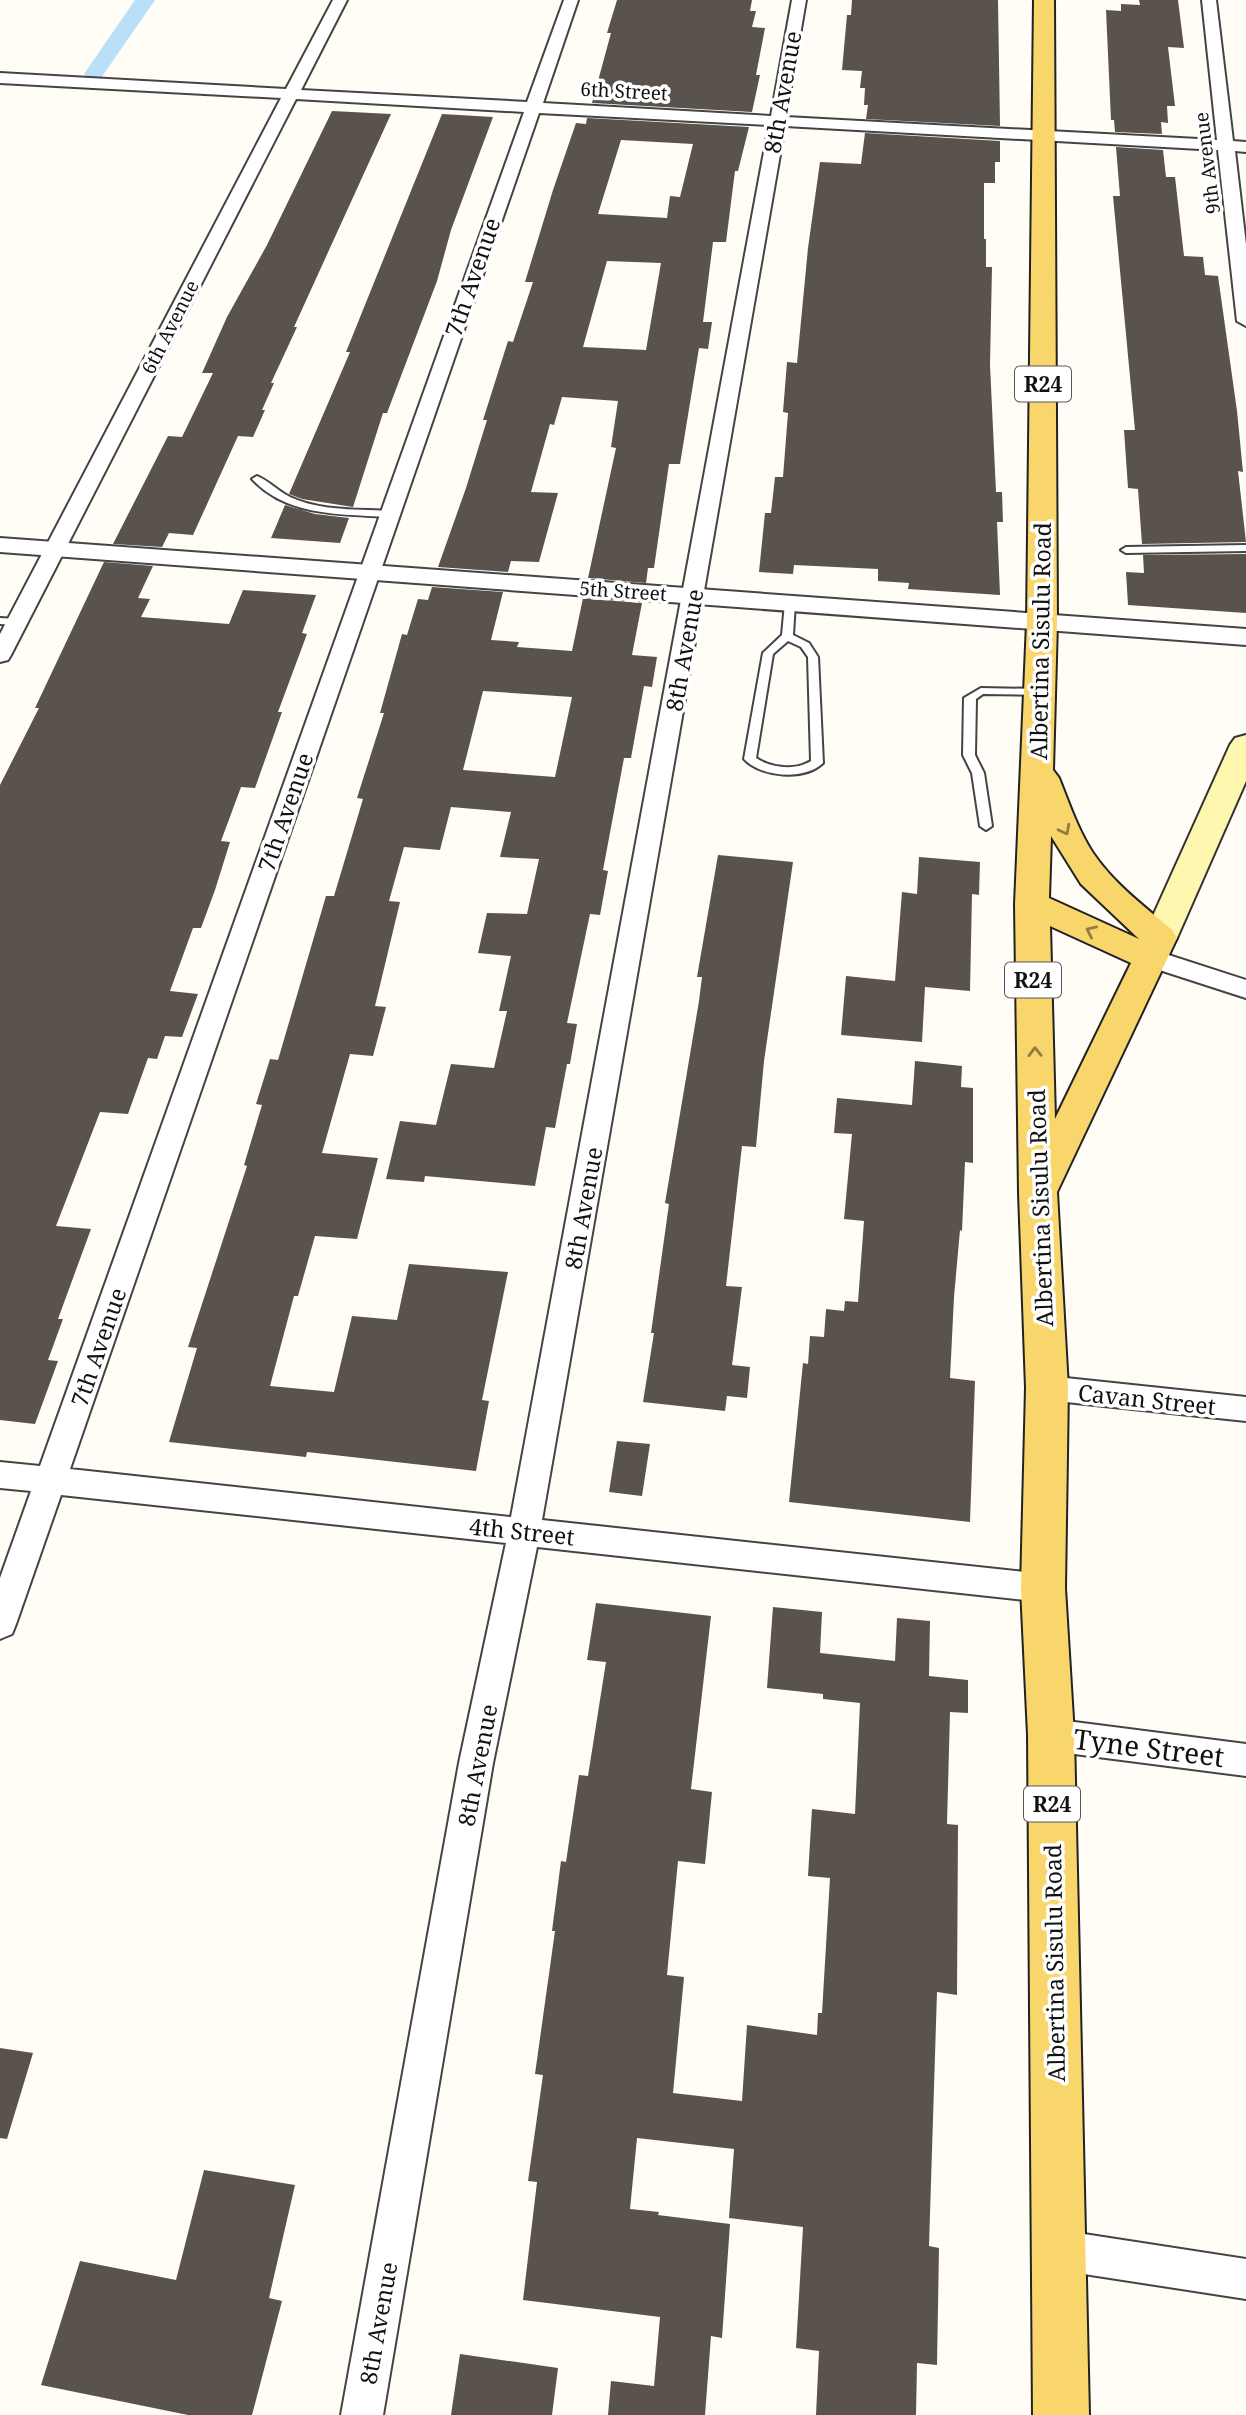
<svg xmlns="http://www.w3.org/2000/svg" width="1246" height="2415" viewBox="0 0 1246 2415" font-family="'Noto Serif',serif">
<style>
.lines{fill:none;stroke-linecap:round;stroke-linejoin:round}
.canal{fill:#b9e0f7;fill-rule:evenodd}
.building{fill:#5a524d;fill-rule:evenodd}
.service-casing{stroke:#444;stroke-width:4}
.minor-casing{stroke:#444;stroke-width:4}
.tertiary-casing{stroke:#444;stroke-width:4}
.secondary-casing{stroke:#333;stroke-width:4}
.primary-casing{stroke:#222;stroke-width:4}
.service{fill:#fff;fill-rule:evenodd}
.minor{fill:#fff;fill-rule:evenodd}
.tertiary{fill:#fff;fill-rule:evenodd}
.secondary{fill:#fff6b0;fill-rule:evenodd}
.primary{fill:#f9d66b;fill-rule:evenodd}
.oneway{stroke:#917d42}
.labels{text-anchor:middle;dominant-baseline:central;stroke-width:7;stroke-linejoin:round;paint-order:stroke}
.far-street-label{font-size:19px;fill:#111;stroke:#fff}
.shield{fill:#fff;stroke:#585858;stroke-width:2}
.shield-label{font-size:21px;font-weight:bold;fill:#111}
.street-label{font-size:23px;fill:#111;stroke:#fff}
.near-street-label{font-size:28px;fill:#111;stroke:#fff}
</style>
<rect width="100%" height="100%" fill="#fffdf5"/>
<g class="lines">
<path class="canal" d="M135 0H155L101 78H87L84 74Z"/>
</g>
<path class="building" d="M617 0H752L750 11H756L752 27 765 28 756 75H760L752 112 592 103 611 33H607Z
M852 0H998L1000 126 866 119 868 105H864L865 88H860L862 71 842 70 847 15H851Z
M1139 0H1178L1184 48 1168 47 1175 106H1167L1168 123 1161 122 1162 134 1115 132 1114 120H1111L1106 10 1121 11V4L1140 5Z
M332 111 391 114 294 327H297L271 383H274L262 410H265L253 437 238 436 193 535 169 533 162 547 113 544 168 436 182 437 213 373H202L227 317 267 245Z
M442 114 493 117 451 230 437 281 387 413H383L353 507 302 499 289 494 350 352H346Z
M587 118 749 127 738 171H735L726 242H713L703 322H712L708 349 699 348 680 464H669L654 568H648L646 583 588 578 616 448 611 447 618 401 562 397 554 425 550 424 531 492 558 493 539 562 511 561 508 572 438 567 466 488 487 420H483L508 341 513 342 533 282H525L553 190 576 123 586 124ZM621 140 693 144 680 197 670 196 667 218 598 214ZM607 261 661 263 646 350 583 347Z
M865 133 1000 141V162H995V183H984V239H986V267H992L990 365 996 492H1002L1003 522H997L1000 595 908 589 909 583 878 581V569L794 565 793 574 759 572 765 513H771L775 477H783L788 413 783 412 787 362 797 363 808 248 820 162 861 164Z
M1116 147 1163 150 1166 177H1175L1184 256 1203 257 1205 275 1218 276 1237 411 1243 472 1238 471 1246 542 1142 544 1138 489 1128 488 1124 430H1135L1113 196H1120Z
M285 505 315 514 349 518 340 543 271 538Z
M1246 554V613L1128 605 1126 572 1144 573 1143 555Z
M104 562 153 566 138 598 150 599 141 617 229 624 243 590 316 595 302 633 307 634 278 712H282L255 788 241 787 221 841 230 842 215 890 201 928H193L170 991 198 994 182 1037 165 1036 157 1059 148 1058 128 1114 100 1112 56 1226 91 1229 58 1319H63L48 1360 58 1361 35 1424 0 1420V785L39 708H35Z
M432 587 503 592 491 640 519 642 517 647 572 651 583 598 642 603 632 655 657 657 652 687 644 686 631 758H624L603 870 608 871 600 915 590 914 567 1023 577 1024 570 1064H567L555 1128 546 1127 535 1186 425 1176 424 1182 386 1179 400 1121 436 1125 451 1064 494 1068 507 1011H499L511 956 478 953 487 913 527 914 539 859 500 857 511 812 451 807 440 850 404 847 389 901 400 902 375 1006 386 1007 373 1056 350 1054 322 1153 378 1158 357 1239 315 1236 298 1296H294L270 1386 334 1392 352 1316 397 1320 409 1264 508 1272 482 1400 489 1401 476 1471 307 1452 306 1457 169 1442 197 1348 188 1347 247 1166 244 1165 262 1105 256 1104 270 1059 278 1060 326 896H334L363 799 357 798 384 713H380L402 634 407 635 418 599 428 600ZM483 691 572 697 555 777 463 770Z
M718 855 793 862 764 1061 756 1147 742 1146 726 1286 742 1287 732 1365 750 1367 747 1398 727 1396 725 1411 643 1402 654 1333H651L669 1204 665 1203 699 1001 702 977H697Z
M919 857 980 862 979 895 972 894 970 991 925 987 922 1042 841 1035 846 976 895 981 902 892 917 894Z
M915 1061 962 1066 961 1087 973 1088V1163L965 1162 962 1231 960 1230 954 1297 950 1378 975 1381 970 1522 789 1502 803 1363 808 1364 810 1336 824 1337 826 1309 844 1311 845 1301 858 1302 864 1221 844 1219 852 1134 834 1133 837 1098 912 1105Z
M617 1441 650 1444 642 1496 609 1492Z
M596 1603 711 1616 691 1789 712 1792 705 1864 678 1861 667 1975 684 1977 673 2093 742 2101 747 2025 817 2035 818 2013H822L830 1878 808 1876 812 1809 855 1814 860 1703 823 1699V1694L767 1688 773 1607 822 1612 820 1653 895 1661 897 1618 930 1621 929 1676 968 1680V1713L950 1712 947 1824 958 1825 957 1995 937 1992 929 2246 939 2248 937 2365 917 2363 916 2415H816L819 2351 796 2348 803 2227 729 2218 734 2149 637 2138 630 2209 659 2212 658 2215 730 2224 722 2338 711 2336 705 2415H608L611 2381 654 2386 660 2317 523 2300 537 2182 528 2181 543 2075 535 2074 555 1931H552L561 1861 566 1862 579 1775 588 1776 606 1662 587 1660Z
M0 2048 33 2053 7 2139 0 2138Z
M204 2170 295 2185 269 2298 282 2301 252 2415H188L41 2385 80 2261 176 2280Z
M460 2354 558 2368 552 2415H451Z"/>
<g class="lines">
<g class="service-casing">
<path id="service" d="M257 476C269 481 278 491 290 497 320 511 356 509 389 511L394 514 389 517C341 514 287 517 252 479Z
M1246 545V551L1126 553 1121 550 1126 547Z
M790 600 795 603 793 635 809 643 818 657 823 763C804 781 761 777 744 759L763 653 782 635 785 603ZM788 641 801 647 808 657 811 761C795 771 771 768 756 758L773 654Z
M0 618 17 619 22 622 17 625 0 624Z
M981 688 1040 689 1046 692 1040 695 983 694 976 699 975 755 984 773 992 826 986 830 980 826 972 773 963 755 964 698Z"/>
</g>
<g class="minor-casing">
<path id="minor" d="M333 0H347L301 90 527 102 564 0H578L543 103 771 116 792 0H806L786 117 1217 140 1202 0H1216L1233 141 1246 142V152L1235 151 1246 245V326L1237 321 1218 150 785 126 542 1520 1043 1574 1054 1578 1059 1588 1054 1598 1043 1602 537 1547 493 1763 383 2415H341L459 1763 506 1543 61 1495 16 1624 12 1634 0 1639V1578L31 1491 0 1488V1462L40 1466 524 112 296 99 11 655 8 660 0 662V634L281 98 0 83V73L286 89ZM539 113 769 125 511 1517 70 1469Z
M1150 949 1246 980V998L1141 964 1137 958 1141 952Z
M1047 1376 1246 1397V1421L1047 1400 1036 1397 1032 1388 1036 1379Z
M1051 1719 1246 1744V1776L1051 1751 1039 1746 1034 1735 1039 1724Z
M1058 2230 1246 2259V2299L1058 2270 1044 2264 1038 2250 1044 2236Z"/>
</g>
<g class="tertiary-casing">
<path id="tertiary" d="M0 538 1246 629V645L0 552Z"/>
</g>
<g class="secondary-casing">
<path id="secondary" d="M1246 735V781L1177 938 1172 946 1160 950 1148 946 1143 938 1230 745 1235 738Z"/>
</g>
<g class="primary-casing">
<path id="primary" d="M1034 0H1054L1057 622 1053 770 1059 778C1069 803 1078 830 1093 853 1114 884 1144 906 1172 930L1177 938 1057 1192 1068 1388 1065 1588 1074 1735 1089 2415H1033L1028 1735 1021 1588 1026 1388 1019 1193 1015 904 1027 622ZM1051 836 1081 884 1139 939 1049 898ZM1050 926 1131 963 1055 1119Z"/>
</g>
<use href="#service" class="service"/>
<use href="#minor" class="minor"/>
<use href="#tertiary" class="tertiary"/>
<use href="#secondary" class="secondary"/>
<use href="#primary" class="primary"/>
</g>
<defs><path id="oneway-chevron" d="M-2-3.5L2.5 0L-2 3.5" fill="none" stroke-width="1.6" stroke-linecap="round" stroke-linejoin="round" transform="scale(1.75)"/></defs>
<g class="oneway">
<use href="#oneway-chevron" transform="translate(1065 830) rotate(63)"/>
<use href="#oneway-chevron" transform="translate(1091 931) rotate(-155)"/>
<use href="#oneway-chevron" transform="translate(1035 1052) rotate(-91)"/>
</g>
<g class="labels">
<g class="far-street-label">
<text transform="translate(624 91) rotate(3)">6th Street</text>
<text transform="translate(1207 163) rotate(-97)">9th Avenue</text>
<text transform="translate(170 327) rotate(-63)">6th Avenue</text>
<text transform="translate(623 591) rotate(4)">5th Street</text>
</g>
<g class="shield">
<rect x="1015" y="366.5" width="56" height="35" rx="5"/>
<rect x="1005" y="962.5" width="56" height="35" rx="5"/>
<rect x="1024" y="1786.5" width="56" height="35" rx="5"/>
</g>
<g class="shield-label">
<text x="1043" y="384">R24</text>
<text x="1033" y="980">R24</text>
<text x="1052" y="1804">R24</text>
</g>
<g class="street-label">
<text transform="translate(782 92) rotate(-80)">8th Avenue</text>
<text transform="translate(472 277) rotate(-71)">7th Avenue</text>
<text transform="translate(1040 641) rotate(-89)">Albertina Sisulu Road</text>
<text transform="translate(684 650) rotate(-80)">8th Avenue</text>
<text transform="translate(285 812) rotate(-71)">7th Avenue</text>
<text transform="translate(583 1208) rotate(-80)">8th Avenue</text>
<text transform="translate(1040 1208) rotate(-92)">Albertina Sisulu Road</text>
<text transform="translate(98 1347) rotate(-71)">7th Avenue</text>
<text transform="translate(1147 1399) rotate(6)">Cavan Street</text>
<text transform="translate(522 1531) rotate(6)">4th Street</text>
<text transform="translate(477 1765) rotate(-79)">8th Avenue</text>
<text transform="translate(1054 1963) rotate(-91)">Albertina Sisulu Road</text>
<text transform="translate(378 2323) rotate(-80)">8th Avenue</text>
</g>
<g class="near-street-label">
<text transform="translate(1149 1747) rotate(7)">Tyne Street</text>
</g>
</g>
</svg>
